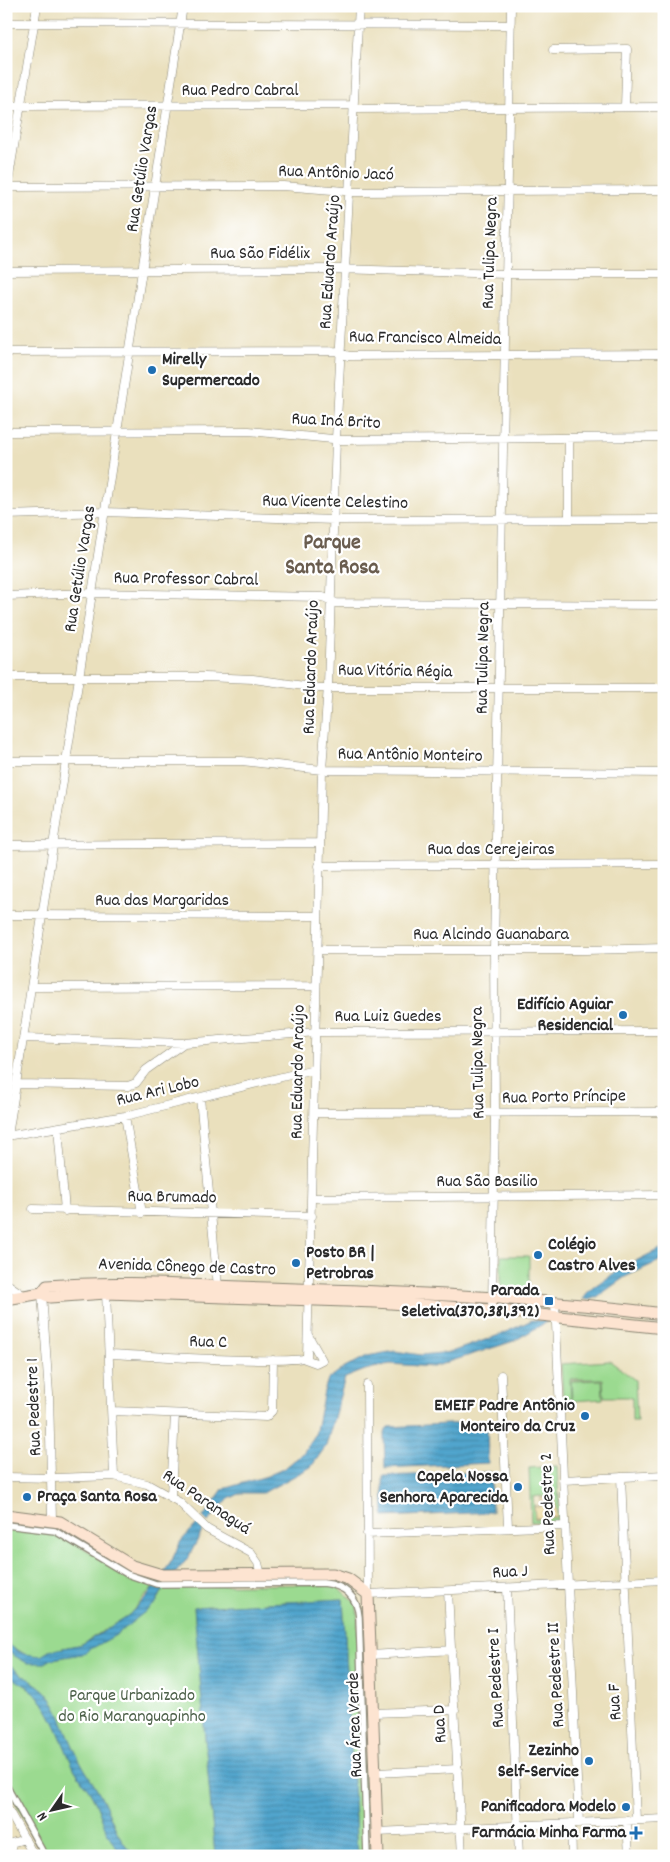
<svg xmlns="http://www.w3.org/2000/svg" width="670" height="1862" viewBox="0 0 670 1862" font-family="Dekko,sans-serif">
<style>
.green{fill:#9bda90;stroke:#63825e;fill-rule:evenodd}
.sand{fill:url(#sand-dots);stroke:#8c8264}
.water{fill:url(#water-rules);stroke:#3e687c}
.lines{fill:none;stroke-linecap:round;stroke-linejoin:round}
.pedestrian-casing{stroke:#8a8674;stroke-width:8}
.minor-casing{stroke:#8a8674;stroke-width:9}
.secondary-casing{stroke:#8a8674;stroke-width:13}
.pedestrian{stroke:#fff;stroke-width:5.5}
.minor{stroke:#fff;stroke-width:8}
.secondary{stroke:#fde4d1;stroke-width:11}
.poi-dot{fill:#1f6fb2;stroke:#fff;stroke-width:2}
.labels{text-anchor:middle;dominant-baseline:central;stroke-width:4.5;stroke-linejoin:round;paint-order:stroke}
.street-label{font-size:18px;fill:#2b2b2b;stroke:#fff}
.poi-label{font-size:18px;font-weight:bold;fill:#2b2b2b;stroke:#fff;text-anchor:end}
.park-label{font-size:18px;fill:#4d6049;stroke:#fff}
.district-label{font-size:22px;font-weight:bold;fill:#6a5d4f;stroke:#fff}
</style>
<defs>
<pattern id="sand-dots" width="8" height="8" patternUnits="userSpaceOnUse" patternTransform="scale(1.25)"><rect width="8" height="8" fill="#eeda9e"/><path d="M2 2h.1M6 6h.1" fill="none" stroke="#cb8" stroke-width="1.8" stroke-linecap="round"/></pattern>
<pattern id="water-rules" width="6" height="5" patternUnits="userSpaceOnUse" patternTransform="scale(1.25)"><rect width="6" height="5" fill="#51a5cd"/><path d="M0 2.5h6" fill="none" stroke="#4387a7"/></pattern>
</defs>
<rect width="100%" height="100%" fill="#fff"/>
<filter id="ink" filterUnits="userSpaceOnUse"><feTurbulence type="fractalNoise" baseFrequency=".02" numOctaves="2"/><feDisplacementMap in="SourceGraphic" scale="10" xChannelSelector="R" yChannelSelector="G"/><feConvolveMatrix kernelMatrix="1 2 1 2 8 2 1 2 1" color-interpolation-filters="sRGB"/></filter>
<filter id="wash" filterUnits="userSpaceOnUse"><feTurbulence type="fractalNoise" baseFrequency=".0096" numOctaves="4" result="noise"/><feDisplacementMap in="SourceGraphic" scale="20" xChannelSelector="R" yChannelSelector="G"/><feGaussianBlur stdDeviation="1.12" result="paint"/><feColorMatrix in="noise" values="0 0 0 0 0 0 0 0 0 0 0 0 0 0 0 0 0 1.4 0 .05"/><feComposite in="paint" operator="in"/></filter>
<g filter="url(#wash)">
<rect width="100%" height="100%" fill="#eae0bd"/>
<path class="green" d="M501 1256H529V1295H501Z
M610 1361 635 1380 637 1421H632V1397H604L603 1379H570L571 1401H563L561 1364Z
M602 1380 603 1399 572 1401 571 1381Z
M557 1466 560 1516 556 1521 531 1522 529 1468ZM540 1496 544 1498 552 1496 548 1505 551 1504 555 1498 556 1517 535 1519 533 1497Z
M6 1525 55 1531 127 1574 156 1584 129 1615 82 1644 49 1651 42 1656H32L13 1648 6 1641Z
M334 1584 357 1604 367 1856H357L343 1599 194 1607 215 1856H135C116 1837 114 1823 103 1800 96 1785 85 1772 78 1757 68 1737 62 1715 50 1697 38 1681 17 1676 6 1660V1652L21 1658 45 1663 52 1659 82 1654 159 1598 165 1586Z
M6 1673C17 1682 28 1685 37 1695 55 1716 63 1745 75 1770 80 1779 87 1786 92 1795 102 1815 108 1839 123 1856H45L6 1785Z"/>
<path class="sand" d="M541 1496 544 1498 553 1496 549 1504H551L555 1497 557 1517 535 1519 534 1506H541Z"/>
<path class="water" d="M664 1248V1259L625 1277 597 1297 589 1300 583 1299C586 1286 650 1252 664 1248Z
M532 1320 548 1321 514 1341 433 1367 390 1364 365 1370 345 1378 326 1446 311 1467 263 1493H241L227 1500 208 1522 203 1517 223 1489 267 1476 285 1468 303 1453 315 1435 324 1391 328 1379 341 1370 367 1356 395 1351 421 1355 451 1352 502 1334Z
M487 1422 488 1463 385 1468 384 1433 388 1427Z
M491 1472 492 1512 384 1517 383 1476Z
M198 1523 204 1528 188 1558 165 1586 156 1603 116 1635 82 1654 52 1659 45 1663H27L6 1651V1641L13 1648 24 1654 41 1656 49 1651 82 1644 98 1635 129 1615 147 1597 171 1562 181 1541Z
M343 1599 357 1856H215L194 1607Z
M6 1660C17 1676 38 1681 50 1697 62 1715 68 1737 78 1757 85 1772 96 1785 103 1800 114 1823 116 1837 135 1856H123C105 1836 103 1818 92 1795 87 1786 80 1779 75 1770 63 1746 55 1716 37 1695 28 1685 17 1682 6 1673Z"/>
</g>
<g filter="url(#ink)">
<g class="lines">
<g class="pedestrian-casing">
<path id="pedestrian" d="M6 1525 55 1531 127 1574 156 1584 323 1583C343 1585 357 1595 359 1617L367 1856
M6 1785 45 1856"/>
</g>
<g class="minor-casing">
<path id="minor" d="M6 23 511 25
M553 50 627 49 625 106
M6 106 354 105
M354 109 664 107
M6 187 283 186 357 192 664 190
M6 195 37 6
M6 271 339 269 505 274H664
M6 352 337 351 348 356 664 354
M6 432 249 431 343 440 664 437
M569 438V519
M6 515 105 512 334 520 664 519
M6 596 91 593 323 597 336 603 664 605
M6 677H205L253 679 319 688H664
M6 761H242L322 770 664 773
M6 845 320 843
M319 866 664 864
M6 915 318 916
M318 950H586L664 948
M31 987 316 986
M24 1038 184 1043 316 1032 664 1031
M16 1084 128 1086 136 1083 146 1070 184 1043
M200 1098 218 1287
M314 1113 664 1112
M125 1116 142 1213
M58 1128 65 1211
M6 1136 125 1116 314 1069
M8 1136 183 6
M311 1198 664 1195
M33 1209 312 1216
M6 1283 23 1295
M42 1293 49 1394 52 1520
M106 1293 114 1476
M555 1302 579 1823
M492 1310 495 1114 494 949 511 6
M109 1354C133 1355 299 1365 307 1357L322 770 328 686 336 439 359 6
M305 1359 316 1363 322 1360 308 1335
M501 1375 508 1527
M367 1385 368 1594 664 1580
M112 1411 266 1417 272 1411 273 1360
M6 1477 53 1478 114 1476 147 1484 179 1502 207 1529 251 1553 258 1563 261 1575
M621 1477 636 1820
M563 1480 664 1475
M171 1496 175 1414
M367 1534 564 1526
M507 1588 519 1856
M448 1591 462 1856
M371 1655 452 1650
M373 1713 455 1710
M376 1773 458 1769
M6 1806 34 1856
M627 1820 629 1856
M571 1823 572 1856
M377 1832 664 1819
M11 1856V1843L25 1839"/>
</g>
<g class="secondary-casing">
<path id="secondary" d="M42 1293 47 1286C120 1280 194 1286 267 1288 401 1292 531 1297 664 1314
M6 1299 42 1293 50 1297 106 1293 376 1302 492 1310 664 1328
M6 1515 60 1522 132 1566 162 1575 333 1574 348 1579 368 1594 378 1856"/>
</g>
<use href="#pedestrian" class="pedestrian"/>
<use href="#minor" class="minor"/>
<use href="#secondary" class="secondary"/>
</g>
</g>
<g class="poi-dot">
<circle cx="152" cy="370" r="5"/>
<circle cx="623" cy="1015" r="5"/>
<circle cx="538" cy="1255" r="5"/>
<circle cx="296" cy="1263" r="5"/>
<rect x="544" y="1296" width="10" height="10" rx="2.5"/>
<circle cx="585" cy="1416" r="5"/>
<circle cx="518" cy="1487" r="5"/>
<circle cx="27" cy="1497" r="5"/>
<circle cx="589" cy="1761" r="5"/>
<circle cx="626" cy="1807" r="5"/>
<path d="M633.5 1825.5h5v5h5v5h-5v5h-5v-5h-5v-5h5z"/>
</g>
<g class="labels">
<g class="street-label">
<text x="240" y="91">Rua Pedro Cabral</text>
<text transform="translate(143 169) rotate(-81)">Rua Getúlio Vargas</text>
<text transform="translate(336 174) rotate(2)">Rua Antônio Jacó</text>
<text transform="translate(491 253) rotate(-88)">Rua Tulipa Negra</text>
<text x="260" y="254">Rua São Fidélix</text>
<text transform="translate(331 262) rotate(-86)">Rua Eduardo Araújo</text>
<text transform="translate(425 339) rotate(1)">Rua Francisco Almeida</text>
<text transform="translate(336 422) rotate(3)">Rua Iná Brito</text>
<text transform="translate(335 503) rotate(1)">Rua Vicente Celestino</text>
<text transform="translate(81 569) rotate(-81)">Rua Getúlio Vargas</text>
<text transform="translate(186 580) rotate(1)">Rua Professor Cabral</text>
<text transform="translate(484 658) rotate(-89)">Rua Tulipa Negra</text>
<text transform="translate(312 667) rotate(-88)">Rua Eduardo Araújo</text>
<text transform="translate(395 672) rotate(1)">Rua Vitória Régia</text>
<text transform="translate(410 756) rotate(1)">Rua Antônio Monteiro</text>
<text x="491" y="850">Rua das Cerejeiras</text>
<text x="162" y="901">Rua das Margaridas</text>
<text x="491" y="935">Rua Alcindo Guanabara</text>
<text x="388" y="1017">Rua Luiz Guedes</text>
<text transform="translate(479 1063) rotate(-91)">Rua Tulipa Negra</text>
<text transform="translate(299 1072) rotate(-89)">Rua Eduardo Araújo</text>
<text transform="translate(158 1092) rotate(-13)">Rua Ari Lobo</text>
<text transform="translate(564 1098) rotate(-1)">Rua Porto Príncipe</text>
<text x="487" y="1182">Rua São Basilio</text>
<text transform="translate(172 1198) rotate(1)">Rua Brumado</text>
<text transform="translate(187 1268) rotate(2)">Avenida Cônego de Castro</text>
<text transform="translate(208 1343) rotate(2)">Rua C</text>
<text transform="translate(35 1407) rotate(-92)">Rua Pedestre 1</text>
<text transform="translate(206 1503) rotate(34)">Rua Paranaguá</text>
<text transform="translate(549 1504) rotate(-92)">Rua Pedestre 2</text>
<text transform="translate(510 1573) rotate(-3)">Rua J</text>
<text transform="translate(557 1675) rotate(-93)">Rua Pedestre II</text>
<text transform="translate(497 1678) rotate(-93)">Rua Pedestre I</text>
<text transform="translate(616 1702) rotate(-93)">Rua F</text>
<text transform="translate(441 1724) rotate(-93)">Rua D</text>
<text transform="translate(356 1725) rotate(-92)">Rua Área Verde</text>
</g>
<g class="poi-label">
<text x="162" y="360" text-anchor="start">Mirelly<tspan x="162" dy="21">Supermercado</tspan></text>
<text x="613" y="1005">Edifício Aguiar<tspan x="613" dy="21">Residencial</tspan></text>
<text x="548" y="1245" text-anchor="start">Colégio<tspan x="548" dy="21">Castro Alves</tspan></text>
<text x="306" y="1253" text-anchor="start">Posto BR |<tspan x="306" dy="21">Petrobras</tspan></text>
<text x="539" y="1291">Parada<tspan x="539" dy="21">Seletiva(370,381,392)</tspan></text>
<text x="575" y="1406">EMEIF Padre Antônio<tspan x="575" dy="21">Monteiro da Cruz</tspan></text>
<text x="508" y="1477">Capela Nossa<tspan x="508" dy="21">Senhora Aparecida</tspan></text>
<text x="37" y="1497" text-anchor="start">Praça Santa Rosa</text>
<text x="579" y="1751">Zezinho<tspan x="579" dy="21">Self-Service</tspan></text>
<text x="616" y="1807">Panificadora Modelo</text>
<text x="626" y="1833">Farmácia Minha Farma</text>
</g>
<g class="park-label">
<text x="132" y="1696">Parque Urbanizado<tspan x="132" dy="21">do Rio Maranguapinho</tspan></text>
</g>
<g class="district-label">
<text x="332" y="543">Parque<tspan x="332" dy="25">Santa Rosa</tspan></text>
</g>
</g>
<rect width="670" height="1862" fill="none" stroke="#fff" stroke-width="25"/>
<g transform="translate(52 1810) rotate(236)" stroke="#ffffff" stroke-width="4" paint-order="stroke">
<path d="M0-4L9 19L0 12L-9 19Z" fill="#2b2b2b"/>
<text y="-8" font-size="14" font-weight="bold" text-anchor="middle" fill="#2b2b2b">N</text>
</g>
</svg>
